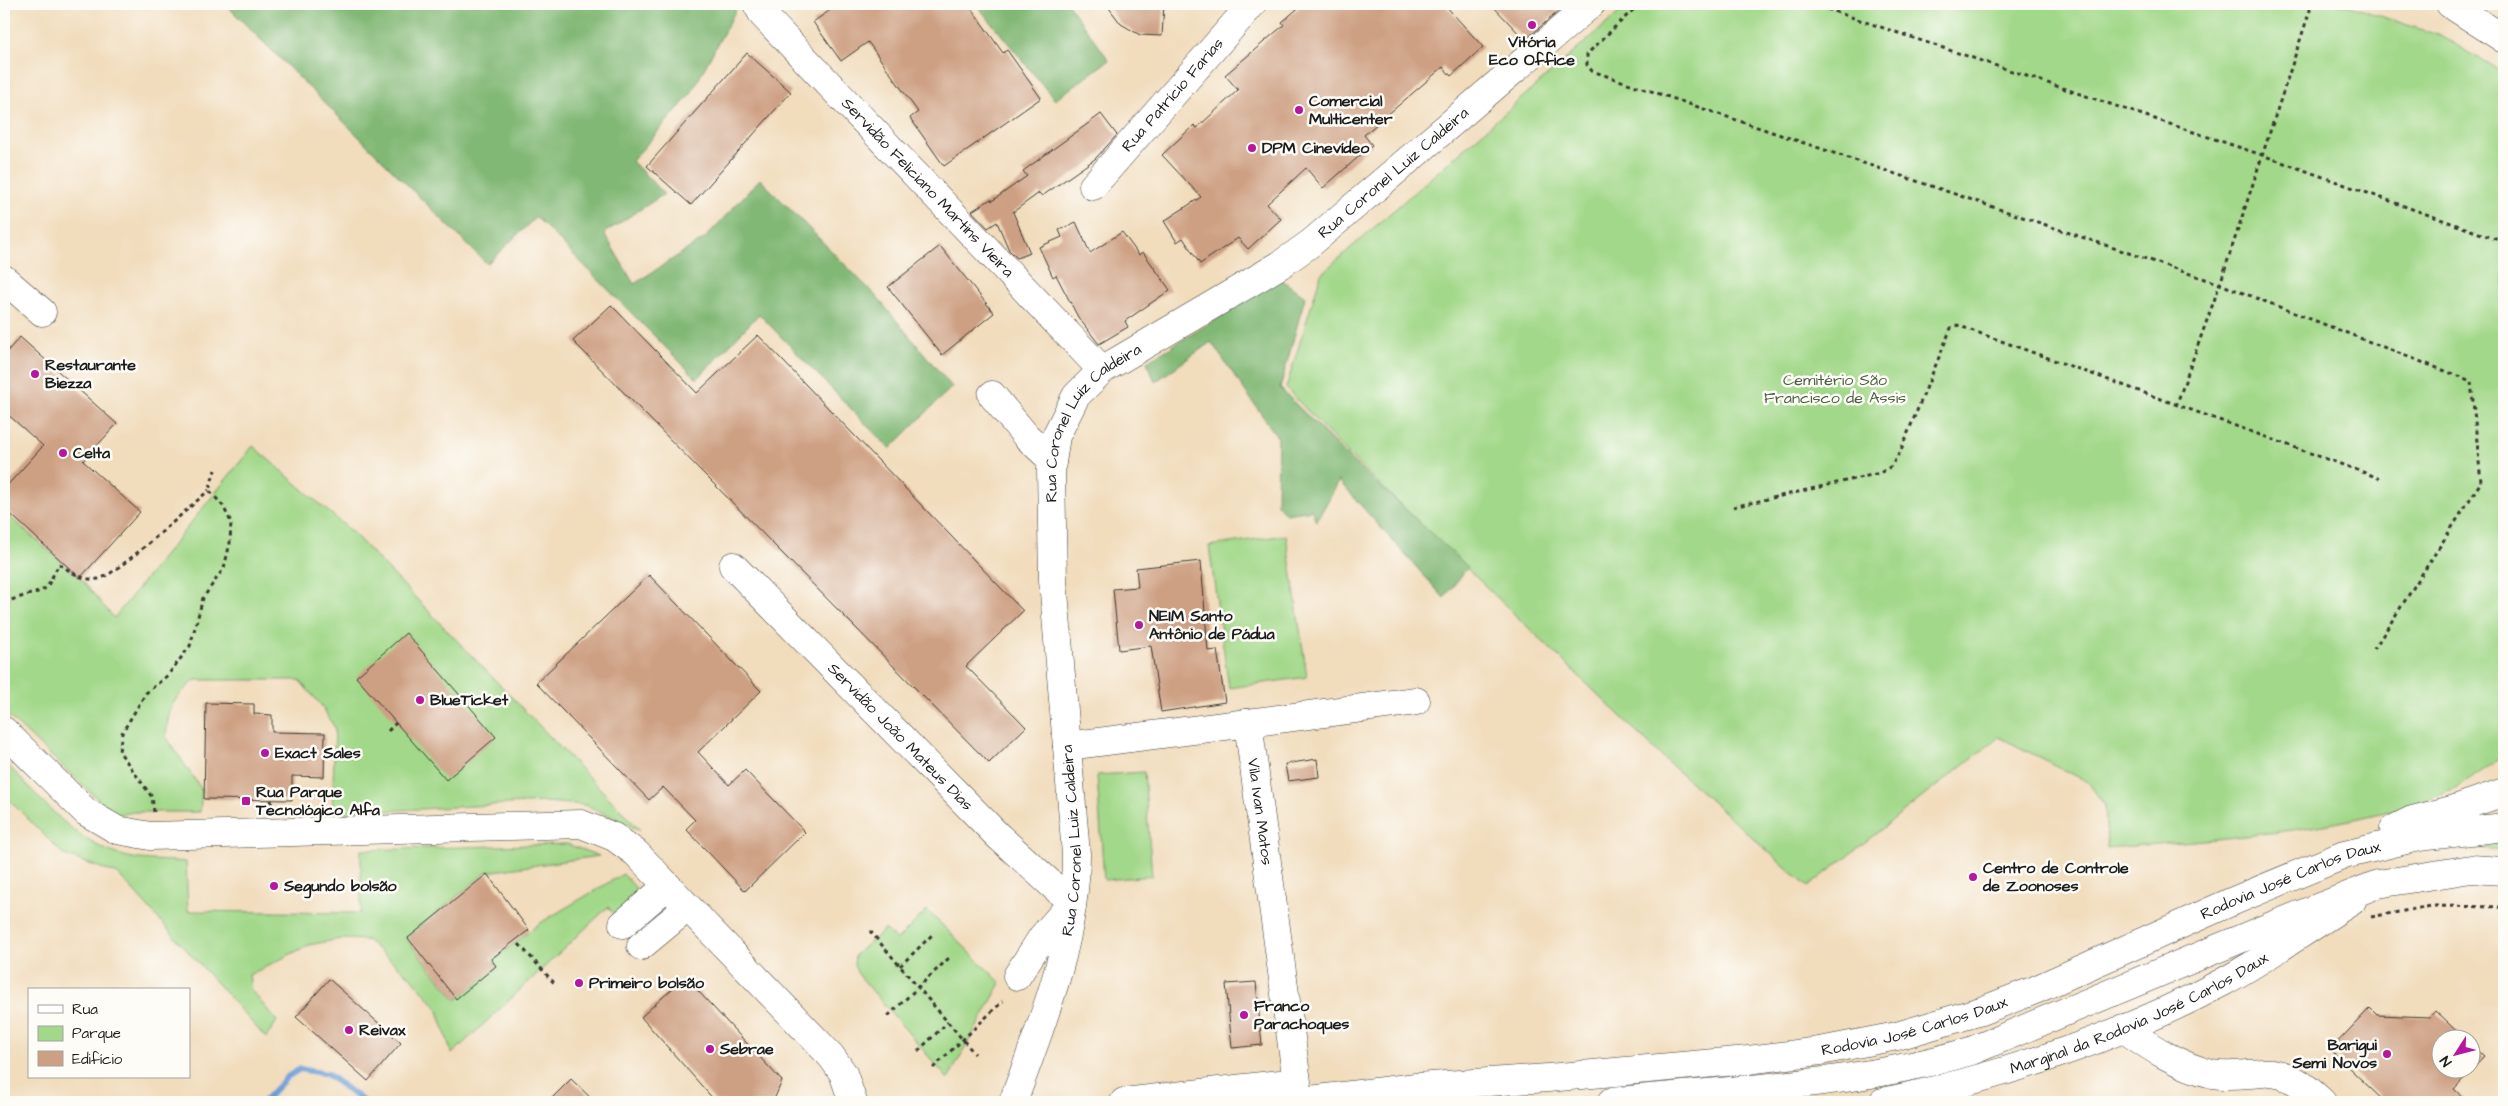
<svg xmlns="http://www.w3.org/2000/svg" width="2508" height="1106" viewBox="0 0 2508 1106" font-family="'Architects Daughter',sans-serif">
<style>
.green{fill:#a2d889;stroke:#5f7a52}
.forest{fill:#81b875;stroke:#4e6a48}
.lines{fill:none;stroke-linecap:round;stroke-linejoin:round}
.stream{stroke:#699dd5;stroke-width:6}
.building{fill:#cea083}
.minor-casing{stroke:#3c3934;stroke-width:29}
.major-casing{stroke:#3c3934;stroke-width:29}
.highway-casing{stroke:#3c3934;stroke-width:29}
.path{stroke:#3c3934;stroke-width:3;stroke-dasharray:4 4;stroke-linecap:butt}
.minor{stroke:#fff;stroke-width:28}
.major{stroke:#fff;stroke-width:28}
.highway{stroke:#fff;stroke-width:28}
.poi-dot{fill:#b5179e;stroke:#fdfcf7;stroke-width:2}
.labels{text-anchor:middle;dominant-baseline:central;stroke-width:5;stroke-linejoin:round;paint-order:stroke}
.poi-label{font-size:16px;font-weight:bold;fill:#1c1c1c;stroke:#fdfcf7;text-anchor:start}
.street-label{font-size:16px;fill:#1c1c1c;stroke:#fdfcf7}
.park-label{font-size:16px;fill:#4b5e42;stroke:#fdfcf7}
</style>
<rect width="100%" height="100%" fill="#fdfcf7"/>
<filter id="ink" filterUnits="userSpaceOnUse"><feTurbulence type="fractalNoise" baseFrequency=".02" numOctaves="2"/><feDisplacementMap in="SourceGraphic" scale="10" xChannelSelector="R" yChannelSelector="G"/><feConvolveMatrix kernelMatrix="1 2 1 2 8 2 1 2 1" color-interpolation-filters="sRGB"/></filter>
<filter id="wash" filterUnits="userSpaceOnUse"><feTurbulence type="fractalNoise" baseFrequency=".0096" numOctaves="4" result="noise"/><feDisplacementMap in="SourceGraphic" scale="20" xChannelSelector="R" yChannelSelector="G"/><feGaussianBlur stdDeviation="1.12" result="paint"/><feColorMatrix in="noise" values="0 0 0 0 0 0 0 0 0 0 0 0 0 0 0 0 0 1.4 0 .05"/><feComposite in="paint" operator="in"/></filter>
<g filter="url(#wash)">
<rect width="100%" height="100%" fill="#f1dcbc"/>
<path class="green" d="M1629 4H2344L2441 36 2504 73V757C2482 768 2459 789 2436 797 2330 833 2217 839 2107 848L2105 806 2088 782 1999 737 1808 887 1669 763 1345 451 1286 388 1321 274Z
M253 446 353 533 641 831 586 805 544 802 332 814 335 728 321 705 299 680H195C171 701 169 706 166 737L202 790 200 812H134L115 815 4 712V512L80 578 114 618Z
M1286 535 1307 677 1229 688 1209 546Z
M4 761C39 796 76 846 128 857 146 861 167 860 186 862L188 911 361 913V850L567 844 599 856 487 872 406 938 456 1000 497 967 493 960 540 923 623 874 643 896 618 919 608 907 452 1054 437 1008 413 979 367 940 340 939 309 945 249 975 251 990 277 1021 266 1038 118 874 64 855 4 795Z
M1144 772 1152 876 1104 880 1097 775Z
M2504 836V850L2437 845Z
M927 910 1001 983 948 1079 858 974 854 965 855 955 885 929 897 940Z"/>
<path class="forest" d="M225 4H739L690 95 632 161 664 194 604 233 634 284 705 238 760 179 876 296 952 387 890 449 759 314 697 379 536 217 487 264Z
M976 4H1068L1109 60 1055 100Z
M1281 279 1305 297 1280 388 1350 459 1468 567 1444 598 1339 481 1316 522 1312 510 1286 514 1277 504 1278 438 1211 342 1155 382 1147 362Z"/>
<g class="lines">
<path class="stream" d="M263 1102 287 1077 300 1069 327 1074 364 1102"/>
</g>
<g id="blocks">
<path class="building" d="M839 4H968L1003 53 1007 50 1041 98 944 166 910 118 918 112 868 42 841 61 813 22Z
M1106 4H1164L1162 36 1140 35 1121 24Z
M1303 4H1444L1483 47 1451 76 1443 67 1364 135 1372 145 1323 188 1306 168 1267 204 1281 219 1248 249 1238 238 1200 264 1183 238 1177 242 1164 221 1201 197 1162 155 1194 125 1197 128 1238 90 1225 75 1284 25 1282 22Z
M1491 4H1567L1525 40Z
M747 53 791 92 691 205 647 166Z
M1101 114 1117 135 1095 159 1042 196 1039 193 1013 212 1030 253 1017 258 1009 250 997 222 988 228 972 211 991 199 992 201 1027 176 1023 171Z
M1076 222 1090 253 1122 232 1139 255 1143 252 1170 290 1125 321 1128 327 1099 344 1078 317 1056 275 1053 277 1039 247 1062 237 1059 230Z
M940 246 994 313 942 355 888 287Z
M611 305 697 393 758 335 1023 611 966 666 1026 727 989 763 573 341Z
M20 337 117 424 83 461 140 512 80 578 4 508V489L43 446 4 411V355Z
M1201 561 1208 651 1217 650 1225 702 1161 712 1151 646 1119 650 1113 589 1138 587 1136 568Z
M649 575 761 691 698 752 729 785 745 770 805 832 745 891 686 829 695 820 663 787 649 800 536 683Z
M406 633 496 737 446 780 356 677Z
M206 703 254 704V714L272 715V732L325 733 324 777 292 776V800L204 799Z
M1317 759 1319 777 1288 781 1285 764Z
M487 874 529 930 491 959 496 966 456 999 408 938Z
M685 977 782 1081 773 1102H716L641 1017Z
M329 979 401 1043 368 1081 296 1017Z
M1256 982 1262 1045 1232 1048 1226 984Z
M2370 1008 2377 1015 2430 1017 2435 1011 2464 1038H2440V1068H2470V1044L2484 1057 2454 1089 2468 1102H2385L2330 1050Z
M571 1079 595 1102H548Z"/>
</g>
</g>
<g filter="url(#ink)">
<use href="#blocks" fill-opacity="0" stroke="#3c3934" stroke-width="1"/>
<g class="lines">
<g class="minor-casing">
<g id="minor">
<path id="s1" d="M757 4 763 15 1102 370"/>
<path id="s2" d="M1093 186 1252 4"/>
<path d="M4 279 42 312"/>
<path d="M992 395 1026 436 1052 460"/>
<path id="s3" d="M733 566 997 835 1072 903 1043 936 1017 976"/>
<path d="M1248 723 1416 701"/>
<path d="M4 731 86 812 117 830 150 836 581 824 614 837 636 853 831 1056 843 1073 853 1102"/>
<path d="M623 924 667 886"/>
<path d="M641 946 688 907"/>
<path d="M2123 1028C2151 1048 2179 1066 2212 1074 2229 1077 2245 1074 2262 1073 2287 1071 2305 1086 2322 1102"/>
</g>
</g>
<g class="major-casing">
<g id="major">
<path d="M2450 4 2504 39"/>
<path id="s4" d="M1067 746 1248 723 1297 1082 1124 1102"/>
<path id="s5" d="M1013 1102C1042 1023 1076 940 1076 854L1053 580 1051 469 1056 436 1076 396 1102 370 1280 265 1311 243 1591 4"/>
<path id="s6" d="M1883 1102C1998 1078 2119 1038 2223 982 2267 958 2309 928 2352 901"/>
</g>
</g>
<g class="highway-casing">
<g id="highway">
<path d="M2394 829 2412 820 2455 809 2504 792"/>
<path id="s7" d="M1294 1102 1416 1087 1548 1078 1748 1060 1820 1051 1897 1036 1981 1011 2035 990 2231 902 2344 855 2419 837 2504 827"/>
<path d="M1611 1102C1731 1089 1854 1086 1971 1051L2269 927 2378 884 2471 869 2504 871"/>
</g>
</g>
<path class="path" d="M1639 4 1587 54V65L1592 71 2220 284 2471 381 2481 482 2374 649
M1812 4 2262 155 2504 242
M2176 406 2220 284 2312 4
M1733 507 1880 473 1890 467 1900 452 1951 328 1957 325 2379 478
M4 602 41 591 47 587 59 564C72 572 82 581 98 579 112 579 193 504 209 490
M388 731 396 723
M271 800 272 809
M154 812 152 797 119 751 122 733 146 693 168 675 190 646 203 598 224 568 230 543 231 522 223 506 209 490 215 470
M2371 917 2431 906 2504 907
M870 931 975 1054
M519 944 556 985
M900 966 932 935
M888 1016 951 956
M918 1051 948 1022
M933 1068 1003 1001"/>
<use href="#minor" class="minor"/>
<use href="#major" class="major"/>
<use href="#highway" class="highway"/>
</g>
</g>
<g class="poi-dot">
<circle cx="1532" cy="25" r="5"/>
<circle cx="1299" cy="110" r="5"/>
<circle cx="1252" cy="148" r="5"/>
<circle cx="35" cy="374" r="5"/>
<circle cx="63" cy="453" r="5"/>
<circle cx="1139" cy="625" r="5"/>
<circle cx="420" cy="700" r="5"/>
<circle cx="265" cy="753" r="5"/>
<rect x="241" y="796" width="10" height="10" rx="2.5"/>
<circle cx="1973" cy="877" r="5"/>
<circle cx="274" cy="886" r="5"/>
<circle cx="579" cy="983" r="5"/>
<circle cx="1244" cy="1015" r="5"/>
<circle cx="349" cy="1030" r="5"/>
<circle cx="710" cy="1049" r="5"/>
<circle cx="2387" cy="1054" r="5"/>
</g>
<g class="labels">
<g class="poi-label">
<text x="1532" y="42" text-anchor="middle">Vitória<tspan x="1532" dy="18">Eco Office</tspan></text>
<text x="1309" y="101">Comercial<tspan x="1309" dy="18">Multicenter</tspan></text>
<text x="1262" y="148">DPM Cinevídeo</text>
<text x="45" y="365">Restaurante<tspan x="45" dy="18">Biezza</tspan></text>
<text x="73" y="453">Celta</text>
<text x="1149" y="616">NEIM Santo<tspan x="1149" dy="18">Antônio de Pádua</tspan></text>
<text x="430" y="700">BlueTicket</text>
<text x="275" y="753">Exact Sales</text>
<text x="256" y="792">Rua Parque<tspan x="256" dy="18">Tecnológico Alfa</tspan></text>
<text x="1983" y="868">Centro de Controle<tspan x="1983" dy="18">de Zoonoses</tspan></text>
<text x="284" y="886">Segundo bolsão</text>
<text x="589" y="983">Primeiro bolsão</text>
<text x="1254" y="1006">Franco<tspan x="1254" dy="18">Parachoques</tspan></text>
<text x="359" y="1030">Reivax</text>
<text x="2377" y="1045" text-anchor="end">Barigui<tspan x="2377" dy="18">Semi Novos</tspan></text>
<text x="720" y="1049">Sebrae</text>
</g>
<g class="street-label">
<text stroke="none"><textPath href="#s2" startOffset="121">Rua Patrício Farias</textPath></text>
<text stroke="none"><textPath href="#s5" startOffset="1111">Rua Coronel Luiz Caldeira</textPath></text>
<text stroke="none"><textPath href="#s1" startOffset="251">Servidão Feliciano Martins Vieira</textPath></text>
<text stroke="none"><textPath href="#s5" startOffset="706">Rua Coronel Luiz Caldeira</textPath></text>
<text stroke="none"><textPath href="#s3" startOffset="239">Servidão João Mateus Dias</textPath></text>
<text stroke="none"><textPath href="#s4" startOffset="272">Vila Ivan Matos</textPath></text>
<text stroke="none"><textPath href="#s5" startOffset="271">Rua Coronel Luiz Caldeira</textPath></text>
<text stroke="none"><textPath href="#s7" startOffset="1031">Rodovia José Carlos Daux</textPath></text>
<text stroke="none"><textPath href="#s6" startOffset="272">Marginal da Rodovia José Carlos Daux</textPath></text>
<text stroke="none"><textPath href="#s7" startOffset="626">Rodovia José Carlos Daux</textPath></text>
</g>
<g class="park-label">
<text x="1835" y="380">Cemitério São<tspan x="1835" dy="18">Francisco de Assis</tspan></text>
</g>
</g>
<rect width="2508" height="1106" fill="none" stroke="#fdfcf7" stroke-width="20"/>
<rect x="28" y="988" width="162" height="90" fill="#fdfcf7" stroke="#a3a29f"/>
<rect x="38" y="1005" width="25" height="8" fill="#ffffff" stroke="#a3a29f"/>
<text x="72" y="1014" font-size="15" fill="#1c1c1c">Rua</text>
<rect x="38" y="1026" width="25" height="15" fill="#a2d889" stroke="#a3a29f"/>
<text x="72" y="1038" font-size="15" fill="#1c1c1c">Parque</text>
<rect x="38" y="1051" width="25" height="15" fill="#cea083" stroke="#a3a29f"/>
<text x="72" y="1064" font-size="15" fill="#1c1c1c">Edifício</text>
<g transform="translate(2456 1054) rotate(234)"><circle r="24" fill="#fdfcf7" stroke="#a3a29f"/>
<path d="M0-4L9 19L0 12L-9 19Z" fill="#b5179e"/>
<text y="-8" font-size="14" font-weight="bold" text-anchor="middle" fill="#1c1c1c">N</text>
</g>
</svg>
